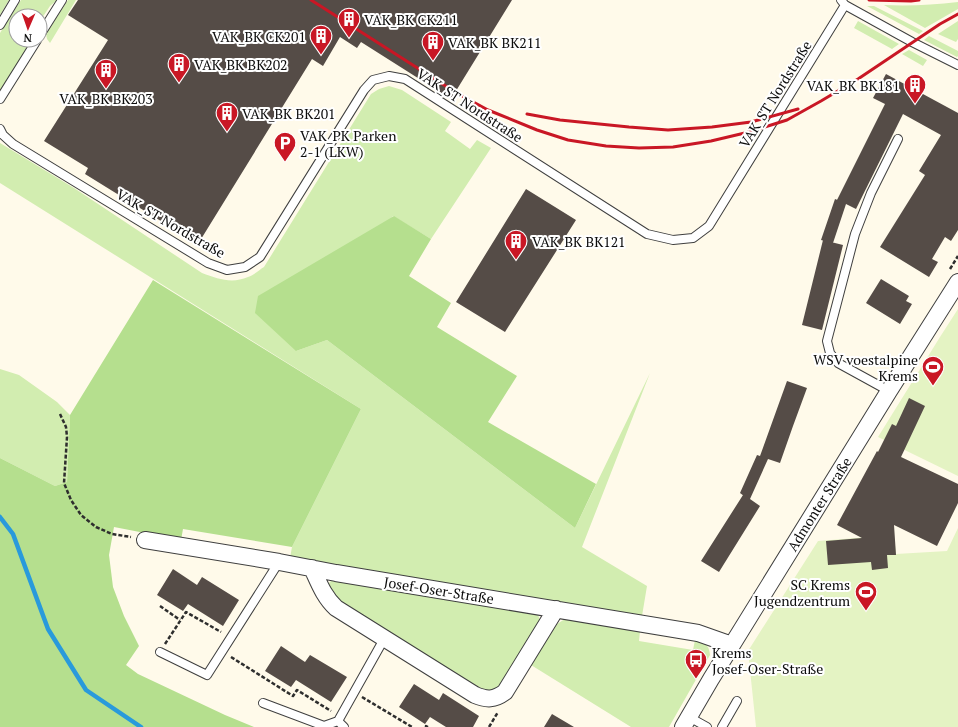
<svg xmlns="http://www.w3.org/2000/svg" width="958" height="727" viewBox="0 0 958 727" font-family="'PT Serif',serif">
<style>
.green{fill:#d2edb0}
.forest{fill:#b5df8e}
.pitch{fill:#e4f3c3}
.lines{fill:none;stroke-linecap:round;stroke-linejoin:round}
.stream{stroke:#299adb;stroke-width:4.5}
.building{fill:#554c47}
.lane-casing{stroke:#3f3f3f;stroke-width:10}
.street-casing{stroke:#3f3f3f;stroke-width:18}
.path{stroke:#2e2e2e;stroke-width:2.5;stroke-dasharray:4 2;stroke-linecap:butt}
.lane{stroke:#fff;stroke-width:8}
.street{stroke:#fff;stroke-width:16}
.rail{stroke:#c91725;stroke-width:3}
.labels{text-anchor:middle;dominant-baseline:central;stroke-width:4;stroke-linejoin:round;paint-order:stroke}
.poi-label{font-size:14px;fill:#0c0c0c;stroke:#fff;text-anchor:start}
.street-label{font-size:14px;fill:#0c0c0c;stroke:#fff}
</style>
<rect width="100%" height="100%" fill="#fffaea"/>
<path class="green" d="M0 0H9L0 15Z
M21 0H57L50 6 40 21V16H16V40H32L31 42 0 93V33Z
M68 0H76L50 43 47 39 46 34Z
M958 2V9L925 28 884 5C909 6 933 5 958 2Z
M867 6H874L923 31 919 34Z
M858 21 899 44 892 49 854 28Z
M958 21V39L956 42 938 34Z
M929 36 958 51V56L957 57 924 40Z
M909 50 927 60 923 66 902 54Z
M389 86 402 90 451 122 445 131 470 149 477 140 491 148 431 239 393 216 296 351 327 340 575 528 650 373 582 547 647 586 642 616 290 558 292 547 361 409 0 183V143L74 188 202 273C218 279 232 284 248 277 254 275 259 270 264 267L371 94 379 89Z
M0 369 19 375 57 402 70 415 67 482 55 486 0 458Z
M332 580H335L536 613 539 617 540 623 497 690 484 692 339 605 328 586 329 583Z
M565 619 640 631 639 641 693 650 695 640C705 643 709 644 710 655L669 727H631L531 665 557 624Z"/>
<path class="forest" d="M394 216 431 239 409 276 451 303 437 327 517 376 488 422 596 484 575 528 327 340 296 351 255 313 258 296Z
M153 280 361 409 292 547 183 529 181 540 114 527 109 555 113 587 124 616 139 646 126 665 138 674 225 715 254 727H0V458L55 486 67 482 70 415Z"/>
<path class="pitch" d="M958 309V476L878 437 940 337Z
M958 528V727H756L748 651 818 541 894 535 896 554 947 551Z"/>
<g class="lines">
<path class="stream" d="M0 517 13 534 48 629 86 690 141 727"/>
</g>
<path class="building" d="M78 0H512L451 99 361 42 357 48 340 37 323 66 312 59 198 244 85 174 88 168 44 141 108 40 68 15Z
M886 74 958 113V230L951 241 945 237 932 259 938 262 929 277 880 247 925 175 919 171 941 135 903 114 856 209 846 204 833 243 821 240 835 199 840 201 837 200 885 104 873 98Z
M526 189 576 220 505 332 456 302Z
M823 240 843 245 822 330 802 325Z
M881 279 909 296 906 301 912 304 900 324 866 303Z
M787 381 807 388 793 426 780 463 768 459 750 499 760 506 719 572 701 561 743 495 744 496 740 493 757 455 760 456Z
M909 398 925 406 901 457 958 484V503L937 546 894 525 896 555H887L888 568 872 570 871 562 828 565 826 541 862 538 837 525 877 451 878 452 892 424 896 426Z
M173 569 197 585 202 577 239 600 223 626 188 604 183 611 157 595Z
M281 646 305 662 310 655 347 677 331 702 296 680 291 687 265 671Z
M414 684 439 700 443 693 479 716 473 727H446L430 717 425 724 399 707Z
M552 714 574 727H544Z"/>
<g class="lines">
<g class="lane-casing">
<path id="lane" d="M841 0 845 5 912 42 958 65
M0 25 15 0
M40 35 62 0
M0 99 37 40
M0 129 3 135 13 144 208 263 227 270 245 267 260 257 364 90 373 80 389 76 405 79 647 234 673 240 693 238 709 226 845 5
M889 391 838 363 830 353 827 341 855 234 871 193 898 139
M160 652 207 675 279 562
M263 703 324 726 338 721 384 639
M689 717 707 727
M338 721 344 727
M722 727 737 701"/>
</g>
<g class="street-casing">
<path id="street" d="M145 540 279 562 336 573 698 633 732 645
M312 568C319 583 324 597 336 608L475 695C487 700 494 700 505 692L556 609
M683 727 711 679 889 391 958 282"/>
</g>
<path class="path" d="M950 269 958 256
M60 414 66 427 67 437 64 483 71 500 81 515 96 527 112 534 131 537
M160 606 180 620
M165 644 186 612 221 632
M231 657 293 696 297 690 331 711
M362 697 412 727
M426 727V726L428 727
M489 727 498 712"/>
<use href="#lane" class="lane"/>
<use href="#street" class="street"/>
<path class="rail" d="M311 0 455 92 488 110 537 130 568 140 606 146 639 148 673 147 711 141 749 132 787 120 821 101 858 79 940 24 958 14
M869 0 911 1 919 0
M527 114 560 120 629 127 668 130 712 127 751 122 798 109"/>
</g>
<defs>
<g id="building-pin" transform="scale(1.15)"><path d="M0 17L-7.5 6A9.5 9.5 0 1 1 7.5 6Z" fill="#c91725" stroke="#fff"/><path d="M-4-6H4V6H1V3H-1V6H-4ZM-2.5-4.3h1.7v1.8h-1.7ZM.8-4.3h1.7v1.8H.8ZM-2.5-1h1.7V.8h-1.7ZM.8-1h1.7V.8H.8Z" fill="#fff"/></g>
<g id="parking-pin" transform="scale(1.15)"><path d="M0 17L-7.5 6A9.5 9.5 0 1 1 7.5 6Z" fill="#c91725" stroke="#fff"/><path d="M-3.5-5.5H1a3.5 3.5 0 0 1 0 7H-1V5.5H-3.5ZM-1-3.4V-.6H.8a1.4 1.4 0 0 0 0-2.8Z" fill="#fff"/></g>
<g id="stadium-pin" transform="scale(1.15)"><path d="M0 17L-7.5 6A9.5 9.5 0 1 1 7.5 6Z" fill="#c91725" stroke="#fff"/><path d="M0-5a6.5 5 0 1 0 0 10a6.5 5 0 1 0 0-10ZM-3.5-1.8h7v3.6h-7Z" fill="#fff"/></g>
<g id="bus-pin" transform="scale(1.15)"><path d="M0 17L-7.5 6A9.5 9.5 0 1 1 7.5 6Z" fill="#c91725" stroke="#fff"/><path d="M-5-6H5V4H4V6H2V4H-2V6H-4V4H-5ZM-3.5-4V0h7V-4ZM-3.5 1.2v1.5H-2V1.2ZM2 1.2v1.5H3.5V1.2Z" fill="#fff"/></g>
</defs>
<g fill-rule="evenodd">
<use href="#building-pin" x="349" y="19"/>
<use href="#building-pin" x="321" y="36"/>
<use href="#building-pin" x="433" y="42"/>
<use href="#building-pin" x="179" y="64"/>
<use href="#building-pin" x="106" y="70"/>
<use href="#building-pin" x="915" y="85"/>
<use href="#building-pin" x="227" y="113"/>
<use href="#parking-pin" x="285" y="143"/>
<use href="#building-pin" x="516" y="241"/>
<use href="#stadium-pin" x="933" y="367"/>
<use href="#stadium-pin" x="866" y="592"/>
<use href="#bus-pin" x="696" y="660"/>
</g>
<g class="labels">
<g class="poi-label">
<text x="364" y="19">VAK_BK CK211</text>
<text x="306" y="36" text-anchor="end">VAK_BK CK201</text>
<text x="448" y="42">VAK_BK BK211</text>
<text x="194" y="64">VAK_BK BK202</text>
<text x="900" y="85" text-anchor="end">VAK_BK BK181</text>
<text x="106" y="98" text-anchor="middle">VAK_BK BK203</text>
<text x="242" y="113">VAK_BK BK201</text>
<text x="300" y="135">VAK_PK Parken<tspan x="300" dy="16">2-1 (LKW)</tspan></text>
<text x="532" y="241">VAK_BK BK121</text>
<text x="918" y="359" text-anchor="end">WSV voestalpine<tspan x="918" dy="16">Krems</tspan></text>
<text x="850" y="584" text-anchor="end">SC Krems<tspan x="850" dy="16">Jugendzentrum</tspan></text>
<text x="712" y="652">Krems<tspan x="712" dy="16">Josef-Oser-Straße</tspan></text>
</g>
<g class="street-label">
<text transform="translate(775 94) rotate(-58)">VAK_ST Nordstraße</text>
<text transform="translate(470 105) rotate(33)">VAK_ST Nordstraße</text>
<text transform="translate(171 223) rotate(30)">VAK_ST Nordstraße</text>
<text transform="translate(819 504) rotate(-58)">Admonter Straße</text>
<text transform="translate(439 590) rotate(9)">Josef-Oser-Straße</text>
</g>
</g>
<g transform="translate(28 28) rotate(182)"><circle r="19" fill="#ffffff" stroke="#9e9e9e"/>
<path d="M0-3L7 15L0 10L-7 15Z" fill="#c91725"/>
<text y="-6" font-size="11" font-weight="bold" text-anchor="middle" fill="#0c0c0c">N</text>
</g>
</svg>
